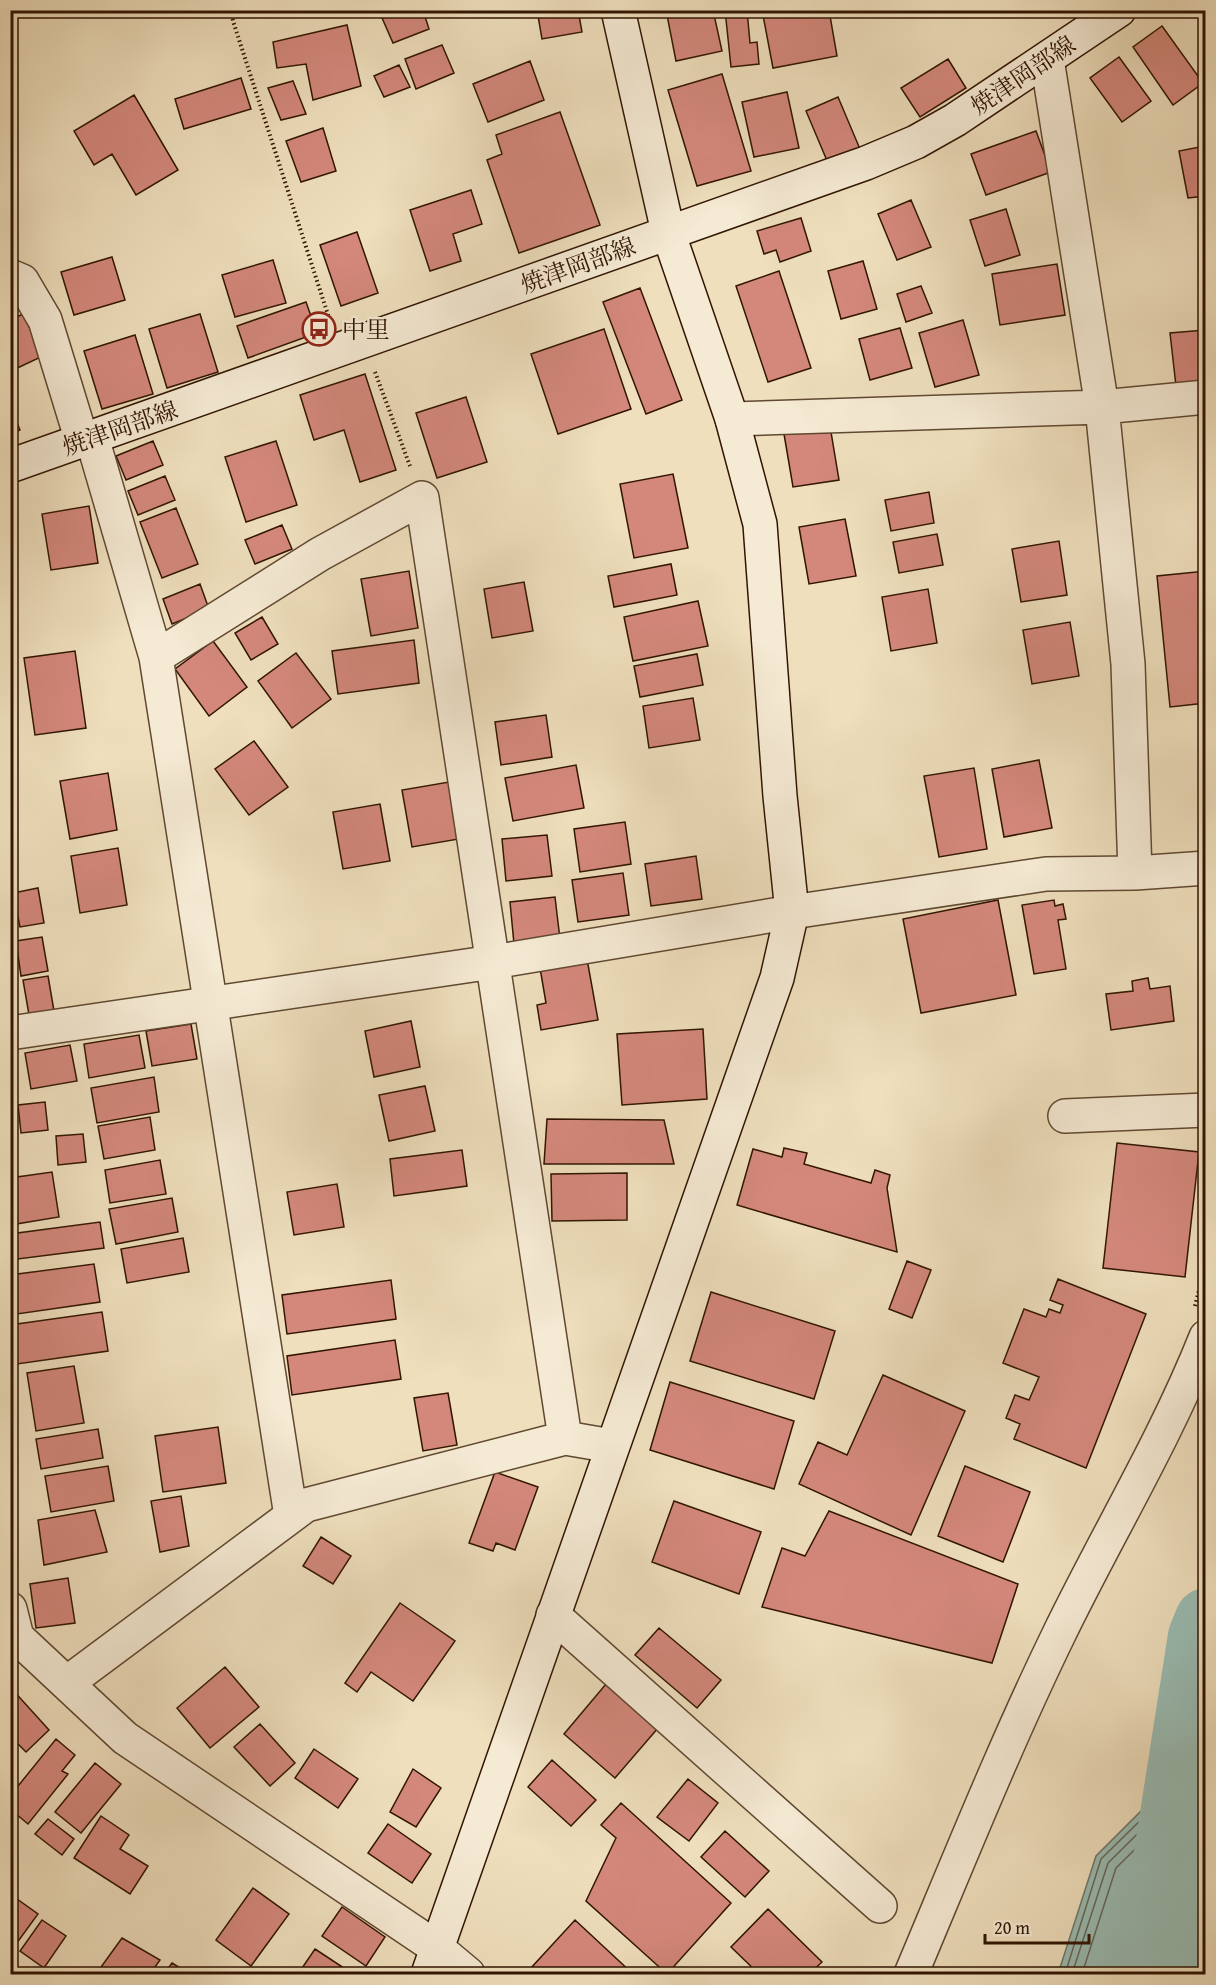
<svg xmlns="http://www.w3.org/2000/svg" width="1216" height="1985" viewBox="0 0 1216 1985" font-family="'Gentium Book Plus','Noto Serif JP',serif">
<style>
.water{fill:#9abcb3;stroke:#70796c;stroke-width:1.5}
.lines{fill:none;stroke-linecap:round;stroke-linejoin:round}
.shore{stroke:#66685a;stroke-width:1.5}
.river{stroke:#9abcb3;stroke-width:62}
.building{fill:#d4887c;stroke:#311502;stroke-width:1.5}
.street-casing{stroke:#604831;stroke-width:36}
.secondary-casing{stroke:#311502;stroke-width:36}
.path{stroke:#311502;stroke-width:4;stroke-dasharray:1.5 3;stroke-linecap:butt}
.street{stroke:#f5ead4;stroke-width:33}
.secondary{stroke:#f5ead4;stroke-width:33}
.labels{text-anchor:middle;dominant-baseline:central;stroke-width:5;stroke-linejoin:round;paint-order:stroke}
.street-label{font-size:24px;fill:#311502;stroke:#f5ead4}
.poi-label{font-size:24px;fill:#311502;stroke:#f5ead4;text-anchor:start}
</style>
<rect width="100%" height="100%" fill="#efdfbd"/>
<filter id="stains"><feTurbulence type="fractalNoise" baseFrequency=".00333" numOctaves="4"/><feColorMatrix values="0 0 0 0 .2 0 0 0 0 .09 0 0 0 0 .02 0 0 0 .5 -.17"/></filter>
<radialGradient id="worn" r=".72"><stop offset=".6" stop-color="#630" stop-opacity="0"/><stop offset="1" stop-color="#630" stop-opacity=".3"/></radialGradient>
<path class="water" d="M1205 1747V1974H1058L1096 1856Z"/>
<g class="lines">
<path class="shore" d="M1065 1974 1101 1859 1206 1756
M1072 1974 1108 1863 1206 1766
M1082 1974 1116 1868 1206 1779"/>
<path class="river" d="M1146 1974 1199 1636 1206 1619"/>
</g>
<path class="building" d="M249 10H288V13L249 15Z
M423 10 429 29 393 43 379 11Z
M537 10H578L582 32 542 39Z
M666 10H713L722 51 676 61Z
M725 10H747L750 43 757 42 759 64 731 67Z
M762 10H829L837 56 773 68Z
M347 25 361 86 313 100 306 64 277 68 273 42Z
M1162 26 1203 83 1173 105 1133 47Z
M442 45 454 73 416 89 405 59Z
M1119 57 1151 101 1122 122 1090 78Z
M948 59 966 88 920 117 901 88Z
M530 61 544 100 488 122 473 84Z
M399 65 410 87 384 97 374 76Z
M722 74 751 171 697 186 668 90Z
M241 78 251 109 184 129 175 99Z
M293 81 306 114 281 120 268 88Z
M787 92 799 148 754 157 742 102Z
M134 95 178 170 136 195 112 154 94 165 74 131Z
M838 97 860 149 828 163 806 111Z
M560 112 600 225 519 253 487 160 502 154 496 135Z
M323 128 336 171 301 182 286 141Z
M1206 129V196L1188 198 1179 151 1205 146 1202 130Z
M1036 131 1051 172 986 195 971 154Z
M471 190 482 224 453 234 461 261 430 271 410 210Z
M911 200 931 247 897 260 878 214Z
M1006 209 1020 255 985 266 970 220Z
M801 218 811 251 780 262 776 250 764 254 757 231Z
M1206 218V255L1199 219Z
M357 232 378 293 341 306 320 245Z
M112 257 125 300 74 315 61 272Z
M273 260 286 303 235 317 222 275Z
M863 261 877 309 841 319 828 271Z
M1057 264 1065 315 1000 325 992 274Z
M779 271 811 368 768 382 736 286Z
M921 286 932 313 906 322 897 294Z
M640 288 682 400 646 414 603 302Z
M306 302 317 333 248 358 237 326Z
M23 314 43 356 11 371 10 320Z
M200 314 218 372 167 388 149 329Z
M963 320 979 375 935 387 919 333Z
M900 328 912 368 870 380 859 339Z
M604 329 631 409 558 434 531 354Z
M1205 330 1206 382 1176 386 1170 333Z
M135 335 153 394 102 409 84 351Z
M365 374 396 470 360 482 344 430 314 440 300 395Z
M466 397 487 462 437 478 416 413Z
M10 407 20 430 10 435Z
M830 426 839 480 793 487 784 434Z
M153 441 163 465 126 480 116 456Z
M276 441 297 505 246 522 225 457Z
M673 474 688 548 634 558 620 484Z
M165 476 175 500 138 515 128 491Z
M929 492 934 523 891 531 885 500Z
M89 506 98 563 51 570 42 514Z
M176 508 198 564 162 578 140 522Z
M845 519 856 576 809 584 799 527Z
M282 525 292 549 255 564 245 540Z
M937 534 943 565 899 573 893 542Z
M1059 541 1067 595 1021 602 1012 549Z
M671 564 677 595 614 607 608 576Z
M409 571 418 628 371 636 361 579Z
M1206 571V703L1170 707 1157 576Z
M524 582 533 631 492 638 484 589Z
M200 584 209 609 172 624 163 599Z
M928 589 937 643 891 651 882 597Z
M698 601 708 646 633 661 624 617Z
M262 617 278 644 251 660 235 633Z
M1070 622 1079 676 1032 684 1023 630Z
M414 640 419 683 338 694 332 651Z
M213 641 247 687 209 716 175 669Z
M75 651 86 728 35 735 24 658Z
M296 653 331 699 292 728 258 681Z
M697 654 703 685 640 697 634 666Z
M693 698 700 740 649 748 643 706Z
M546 715 552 757 501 765 495 722Z
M254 741 288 787 249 815 215 769Z
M1039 760 1052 828 1004 837 992 769Z
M576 765 584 808 513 821 505 778Z
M974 768 987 849 939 857 924 776Z
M108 773 117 830 70 839 60 781Z
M449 782 459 839 412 847 402 790Z
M380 804 390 861 343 869 333 812Z
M625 822 631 864 580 872 574 829Z
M547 835 552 876 506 881 502 839Z
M118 848 127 905 80 913 71 856Z
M696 856 702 899 651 906 645 864Z
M623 873 629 915 578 922 572 880Z
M38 888 44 923 20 927 13 893Z
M555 897 560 939 514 944 510 902Z
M998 900 1016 995 921 1013 903 919Z
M1054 900 1055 906 1063 904 1066 919 1058 920 1066 969 1034 974 1022 905Z
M42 937 48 971 21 976 16 941Z
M587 959 598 1020 541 1030 537 1005 546 1003 540 968Z
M48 976 54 1011 29 1015 23 980Z
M1148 978 1150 989 1170 986 1174 1021 1111 1030 1106 994 1133 991 1132 981Z
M411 1021 420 1067 374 1077 365 1031Z
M191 1024 197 1059 152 1066 146 1031Z
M703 1029 707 1099 622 1105 617 1034Z
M139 1035 145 1068 89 1078 84 1044Z
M70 1045 77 1081 31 1089 25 1053Z
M154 1077 159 1112 97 1123 91 1088Z
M425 1086 435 1131 389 1141 379 1095Z
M45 1102 48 1130 21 1133 18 1105Z
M150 1117 155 1150 104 1159 98 1126Z
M547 1119 664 1120 674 1164H544Z
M83 1134 86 1162 58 1165 56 1136Z
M1117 1143 1199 1152 1185 1277 1103 1268Z
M784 1148 807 1153 804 1164 871 1183 875 1170 890 1175 887 1188 897 1252 737 1205 753 1149 782 1157Z
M462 1150 467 1186 394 1196 390 1159Z
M160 1160 166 1194 110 1203 105 1170Z
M52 1172 59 1217 10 1225V1178Z
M627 1173V1220L552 1221 551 1174Z
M337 1184 344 1227 294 1235 287 1192Z
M172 1198 178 1232 116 1244 109 1209Z
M100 1222 104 1248 10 1260V1234Z
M183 1238 189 1272 127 1283 121 1249Z
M907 1261 931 1270 912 1318 889 1309Z
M94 1264 100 1302 10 1315V1275Z
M1058 1279 1146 1314 1086 1468 1014 1439 1020 1424 1006 1418 1015 1395 1029 1400 1039 1377 1003 1363 1024 1309 1046 1317 1049 1309 1060 1313 1063 1305 1050 1300Z
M391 1280 396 1319 287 1334 282 1295Z
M711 1292 835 1331 814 1399 690 1361Z
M102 1312 108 1351 10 1365V1325Z
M395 1340 401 1379 292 1395 287 1356Z
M74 1366 84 1423 36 1431 27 1373Z
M883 1375 965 1411 911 1535 799 1484 818 1442 847 1455Z
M670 1382 794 1421 774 1489 650 1450Z
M448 1393 457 1445 423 1451 414 1398Z
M218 1427 226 1483 163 1492 155 1436Z
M98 1429 103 1458 41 1469 36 1439Z
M108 1466 114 1501 51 1512 45 1476Z
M965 1466 1030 1492 1003 1562 938 1536Z
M495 1472 538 1487 515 1550 496 1543 493 1551 469 1543Z
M181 1496 189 1546 160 1552 151 1501Z
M674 1501 761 1532 739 1594 652 1562Z
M95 1510 107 1552 44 1565 38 1520Z
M829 1511 1018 1584 992 1663 762 1607 782 1548 805 1556Z
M321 1537 351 1556 333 1584 303 1566Z
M68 1578 75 1623 36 1628 30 1584Z
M400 1603 455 1641 413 1701 371 1672 357 1692 345 1683Z
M659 1628 721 1680 697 1708 635 1655Z
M225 1667 259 1707 210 1748 177 1708Z
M606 1684 658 1728 615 1778 564 1734Z
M11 1688 49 1730 26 1752 10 1736Z
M260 1724 295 1763 270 1786 234 1747Z
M56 1739 75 1755 62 1771 68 1774 28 1824 10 1809V1796Z
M314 1749 358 1779 338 1808 295 1778Z
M552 1760 596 1800 571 1826 528 1787Z
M95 1763 121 1784 81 1833 55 1812Z
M413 1769 441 1788 416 1827 390 1812Z
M688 1779 718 1803 689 1841 657 1817Z
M621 1803 731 1903 667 1974 586 1901 616 1838 601 1825Z
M101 1816 129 1835 120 1849 148 1866 130 1894 74 1858Z
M48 1819 74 1839 62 1855 35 1834Z
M388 1824 431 1854 412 1883 368 1853Z
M725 1831 769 1871 745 1897 701 1857Z
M253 1888 289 1914 251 1966 216 1940Z
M10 1894 38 1914 11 1951H10Z
M342 1907 385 1937 366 1966 322 1936Z
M768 1909 822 1962 809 1974H759L731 1947Z
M42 1920 66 1936 44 1968 20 1951Z
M575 1920 633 1974H536L530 1969Z
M122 1938 160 1960 150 1974H96Z
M315 1949 353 1974H298Z
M172 1963 190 1974H164Z"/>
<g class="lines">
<g class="street-casing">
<path id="street" d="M1047 59 1102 407 1128 664 1135 873
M10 276 22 281 45 320 82 441
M732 419 1102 407 1206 397
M92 438 156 657 291 1516
M156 657 320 554 422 498 565 1438
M10 1033 493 962 792 912 1046 874 1135 873 1206 868
M1065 1116 1206 1110
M10 1609 17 1637 125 1738 437 1948 468 1974
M553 1615 880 1906
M67 1683 306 1505 565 1438 612 1446
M911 1974C959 1860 1005 1745 1059 1634 1107 1535 1165 1440 1206 1337"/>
</g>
<g class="secondary-casing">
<path id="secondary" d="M10 466 866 163 916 142 955 120 1119 10
M428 1974 777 978 792 912 780 796 760 524 732 419 668 232 618 10"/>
</g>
<path class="path" d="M231 10 233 21 329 318
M375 372 410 466
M1195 1306 1206 1263"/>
<use href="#street" class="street"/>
<use href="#secondary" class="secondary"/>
</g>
<defs>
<g id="bus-ring" transform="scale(1.725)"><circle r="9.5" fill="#f5ead4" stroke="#8f2418" stroke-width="1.5"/><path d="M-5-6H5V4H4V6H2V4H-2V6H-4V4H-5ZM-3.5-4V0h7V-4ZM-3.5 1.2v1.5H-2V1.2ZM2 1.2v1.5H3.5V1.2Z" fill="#8f2418"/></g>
</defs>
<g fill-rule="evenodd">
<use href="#bus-ring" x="319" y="329"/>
</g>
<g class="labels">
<g class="street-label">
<text transform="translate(1023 75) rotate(-34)">焼津岡部線</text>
<text transform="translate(578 265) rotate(-20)">焼津岡部線</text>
<text transform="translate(120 428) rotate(-19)">焼津岡部線</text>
</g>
<g class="poi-label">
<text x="342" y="329">中里</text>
</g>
</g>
<rect width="1216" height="1985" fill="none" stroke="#efdfbd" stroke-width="36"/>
<rect x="12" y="12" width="1192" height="1961" fill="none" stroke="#311502" stroke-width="3"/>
<rect x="18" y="18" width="1180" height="1949" fill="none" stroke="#311502" stroke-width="1.5"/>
<path d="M985 1934v9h104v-9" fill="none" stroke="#311502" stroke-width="3"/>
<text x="994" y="1934" font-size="18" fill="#311502" stroke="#f5ead4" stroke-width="4.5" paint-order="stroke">20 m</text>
<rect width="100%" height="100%" filter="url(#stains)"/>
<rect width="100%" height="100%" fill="url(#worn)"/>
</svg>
